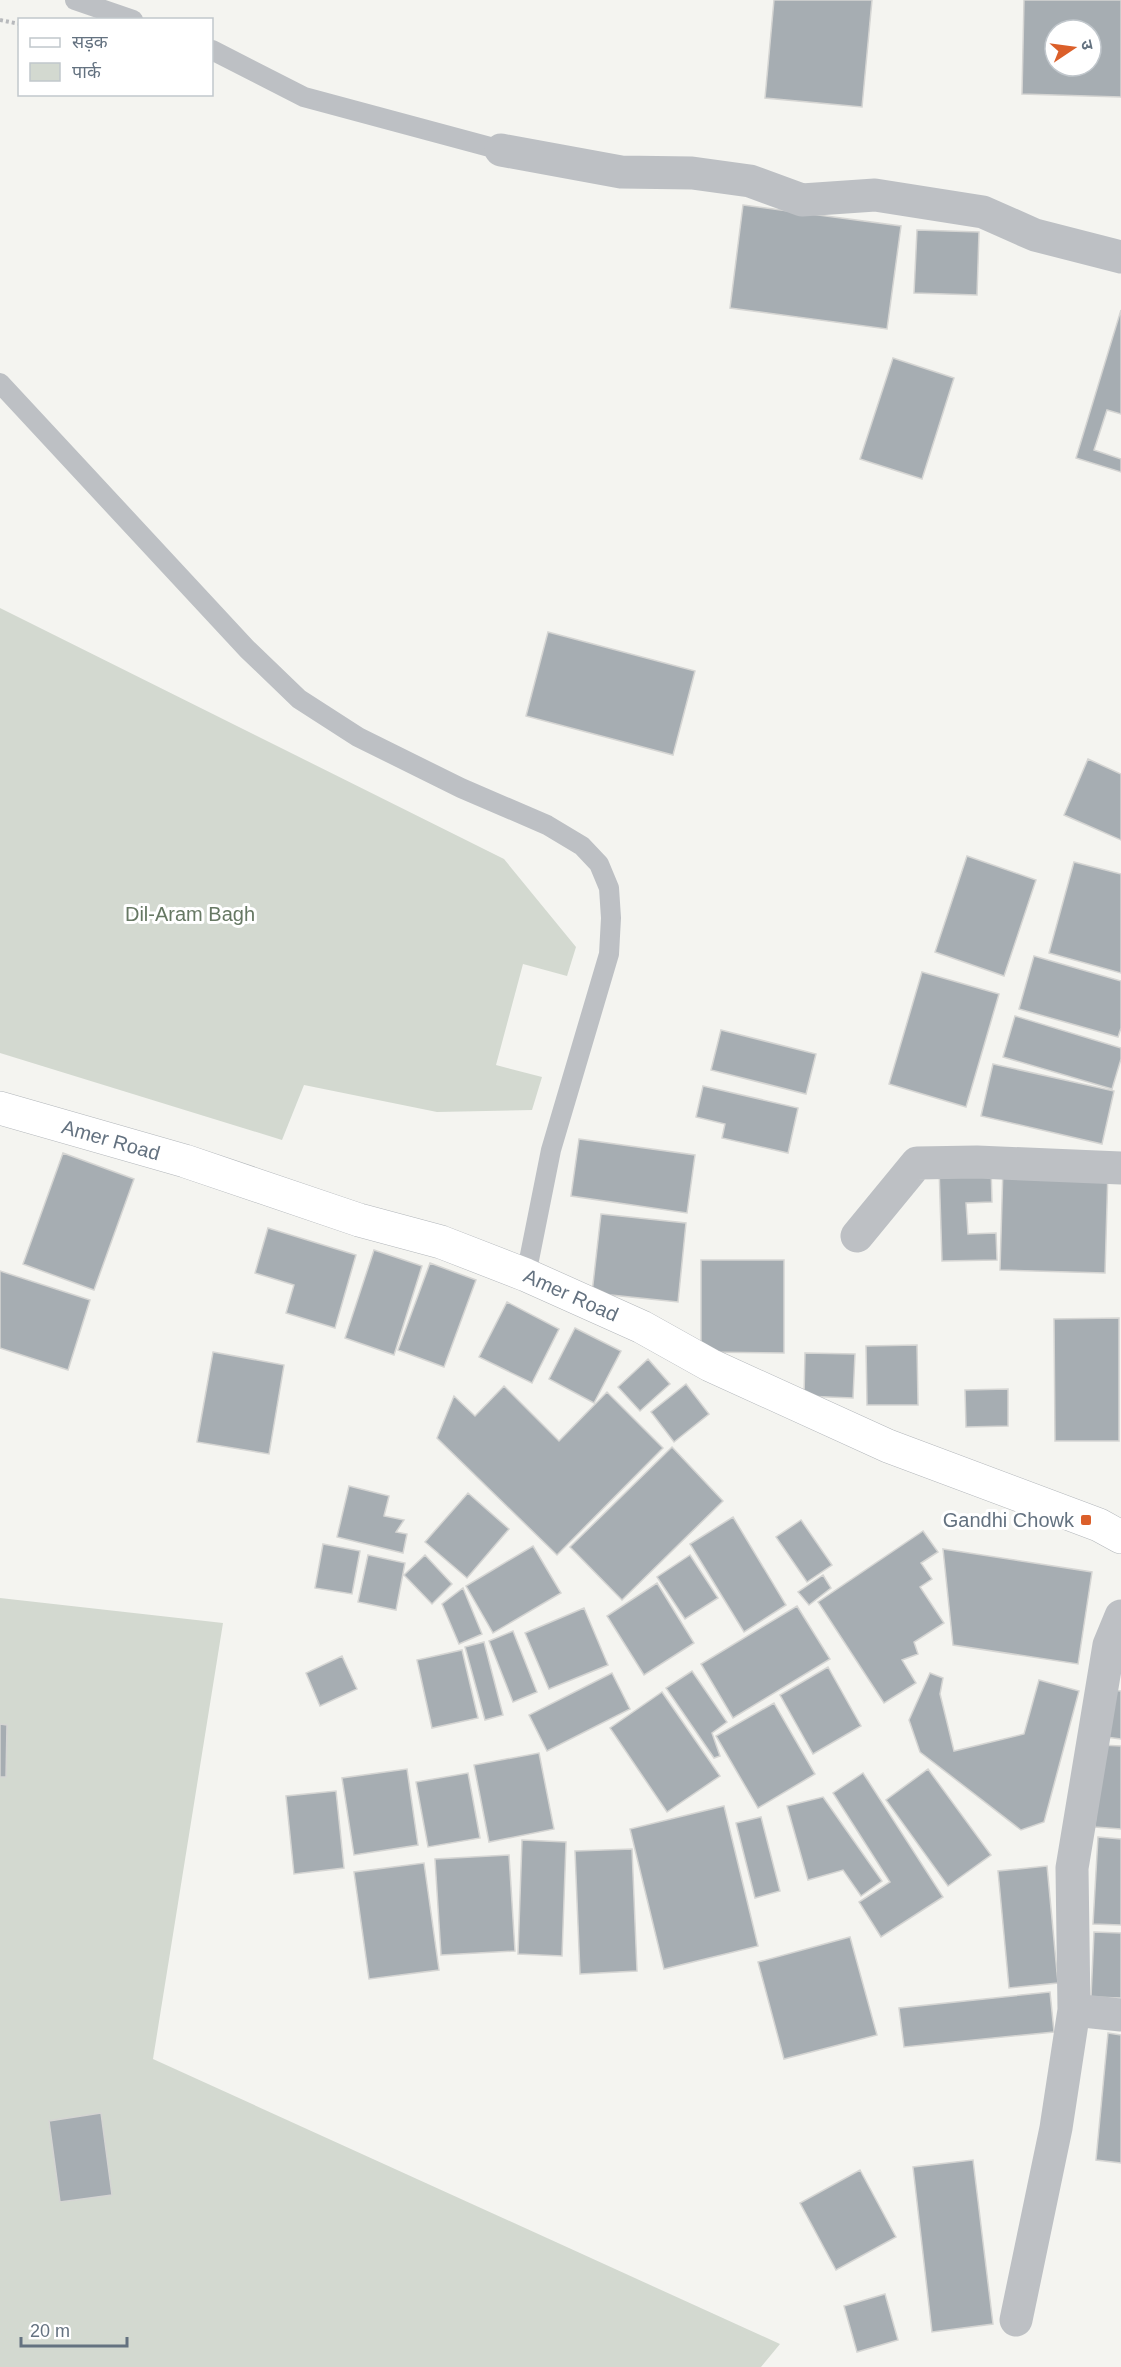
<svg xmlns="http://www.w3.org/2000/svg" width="1121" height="2367" viewBox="0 0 1121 2367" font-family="Arial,'Noto Sans Devanagari',sans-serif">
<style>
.green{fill:#d3d9d0}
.building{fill:#a6adb2;stroke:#d5d5d3;stroke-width:1.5;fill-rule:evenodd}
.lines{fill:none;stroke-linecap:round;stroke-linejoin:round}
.secondary-casing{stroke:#b2b6ba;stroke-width:34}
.path{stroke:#b7b9bc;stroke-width:4;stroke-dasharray:3 3;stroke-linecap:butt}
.service{stroke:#bdc0c4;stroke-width:20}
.minor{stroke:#bdc0c4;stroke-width:33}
.secondary{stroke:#fff;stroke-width:33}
.poi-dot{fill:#db5f2a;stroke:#fff;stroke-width:2}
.labels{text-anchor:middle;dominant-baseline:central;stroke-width:6;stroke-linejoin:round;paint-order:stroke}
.park-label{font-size:20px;fill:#667863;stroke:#fff}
.street-label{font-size:20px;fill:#647280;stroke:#fff}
.poi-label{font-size:20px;fill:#647280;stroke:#fff;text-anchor:end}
</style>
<rect width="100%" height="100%" fill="#f4f4f0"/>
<path class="green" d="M0 608 504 859 576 947 567 976 523 964 496 1065 542 1077 532 1110 437 1112 304 1085 282 1140 0 1053Z
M0 1598 223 1623 153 2059 780 2344 761 2367H0Z"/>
<path class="building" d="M774 0H872L862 107 765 98Z
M1024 0H1121V97L1022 94ZM1055 30H1091V66H1055Z
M743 205 901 226 887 329 730 308Z
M917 230 979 232 977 295 914 293Z
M1121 310V414L1107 410 1094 450 1121 459V472L1076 458Z
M893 358 954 378 922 479 860 459Z
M548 632 695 671 673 755 526 716Z
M1088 759 1121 774V840L1064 815Z
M967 856 1036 880 1004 976 935 952Z
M1074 862 1121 874V973L1049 953Z
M1034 956 1121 981V1028L1118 1037 1019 1009Z
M922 972 999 994 966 1107 889 1084Z
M1015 1016 1121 1048V1059L1112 1089 1003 1057Z
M721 1030 816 1054 806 1094 711 1070Z
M993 1064 1114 1091 1102 1144 981 1116Z
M703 1086 798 1108 788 1153 722 1138 725 1124 696 1117Z
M579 1139 695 1155 687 1213 571 1196Z
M63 1153 134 1179 94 1290 23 1264Z
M991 1166 992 1202 966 1203 968 1234 996 1233 997 1260 942 1261 939 1167Z
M1003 1167 1108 1170 1105 1273 1000 1270Z
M601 1214 686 1223 678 1302 592 1293Z
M268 1228 356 1255 335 1328 286 1313 294 1285 255 1273Z
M374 1250 422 1266 394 1355 345 1338Z
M701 1260H784V1353L701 1352Z
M430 1263 476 1280 444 1367 398 1350Z
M0 1271 90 1300 68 1370 0 1348Z
M507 1302 559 1329 532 1383 479 1357Z
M1119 1318V1441H1055L1054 1319Z
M575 1328 621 1351 594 1403 549 1379Z
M917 1345 918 1405H867L866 1346Z
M213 1352 284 1365 269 1454 197 1442Z
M805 1353 855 1354 853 1398 804 1396Z
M648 1359 670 1384 640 1411 618 1387Z
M686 1384 709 1414 674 1442 651 1412Z
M504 1386 559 1441 607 1392 663 1448 557 1555 437 1438 454 1396 475 1416Z
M1008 1389V1426L966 1427 965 1390Z
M672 1447 723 1501 622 1600 570 1547Z
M349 1486 389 1496 384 1516 404 1520 396 1532 407 1534 403 1553 337 1537Z
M468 1493 509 1529 467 1578 425 1542Z
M733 1517 786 1605 744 1632 690 1544Z
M801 1520 832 1565 807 1582 776 1537Z
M923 1531 938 1552 921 1563 932 1579 920 1587 944 1623 914 1642 918 1654 902 1660 916 1683 884 1703 818 1602Z
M323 1544 360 1551 352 1594 315 1588Z
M533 1546 561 1593 493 1633 466 1586Z
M943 1549 1092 1572 1078 1664 953 1645Z
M368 1555 405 1563 396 1610 358 1602Z
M425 1555 452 1584 432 1604 404 1575Z
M690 1555 718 1598 685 1619 657 1577Z
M823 1575 831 1588 809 1605 798 1592Z
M657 1583 694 1643 644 1675 607 1616Z
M463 1588 482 1634 459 1644 442 1604Z
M797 1606 830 1659 733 1718 701 1664Z
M584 1608 608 1665 549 1689 525 1633Z
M513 1631 537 1692 513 1702 489 1641Z
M484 1642 503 1715 485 1720 465 1647Z
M462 1650 478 1718 432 1728 417 1660Z
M342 1656 357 1689 320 1706 306 1673Z
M828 1667 861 1726 813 1754 780 1695Z
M692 1671 727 1722 712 1733 720 1756 714 1758 666 1688Z
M612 1673 630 1709 547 1751 529 1715Z
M930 1673 943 1678 940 1694 954 1751 1024 1734 1039 1680 1079 1691 1044 1822 1021 1830 920 1752 909 1720Z
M1112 1690 1121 1691V1739L1106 1737Z
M662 1692 720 1776 667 1812 610 1728Z
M774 1703 815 1774 758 1808 716 1736Z
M0 1724 7 1725 6 1777H0Z
M1100 1745 1121 1746V1829L1095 1827Z
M539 1753 554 1829 489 1842 474 1765Z
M407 1769 418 1845 354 1855 342 1778Z
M928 1769 991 1855 948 1886 886 1800Z
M468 1773 480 1838 428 1847 416 1782Z
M863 1773 943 1897 881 1937 859 1902 890 1882 833 1793Z
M336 1791 344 1868 294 1874 286 1796Z
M823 1797 882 1881 861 1896 843 1870 808 1880 787 1806Z
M724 1806 758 1946 664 1969 630 1829Z
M761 1817 780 1891 755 1898 736 1823Z
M1098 1837 1121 1839V1925L1093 1924Z
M522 1840 566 1842 562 1956 518 1954Z
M632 1849 637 1971 580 1974 575 1851Z
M509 1855 515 1951 441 1955 435 1859Z
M424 1863 439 1970 369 1979 354 1872Z
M1047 1866 1058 1983 1009 1988 998 1871Z
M1094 1932 1121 1933V1998L1091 1997Z
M850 1937 877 2035 784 2059 758 1962Z
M1050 1992 1054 2032 904 2047 899 2008Z
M1108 2033 1121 2035V2163L1096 2160Z
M101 2113 112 2195 60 2202 49 2121Z
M973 2160 993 2324 932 2332 913 2167Z
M860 2170 896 2237 836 2270 800 2203Z
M885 2294 898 2340 857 2352 844 2306Z"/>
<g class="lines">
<g class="secondary-casing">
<path id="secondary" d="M0 1108 185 1161 359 1220 441 1242 526 1275 642 1327 710 1365 888 1446 1099 1525 1121 1537"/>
</g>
<path class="path" d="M0 20 20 24"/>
<path class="service" d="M75 0 133 20
M212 50 304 97 501 150
M0 383 247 649 299 699 358 737 461 788 547 825 582 846 599 864 609 888 611 918 609 954 551 1150 526 1275"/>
<path class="minor" d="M501 150 621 172 692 173 750 181 802 200 875 195 983 212 1035 235 1121 257
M857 1236 917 1163 977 1162 1121 1168
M1074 2010 1121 2015
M1016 2320 1056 2128 1074 2010 1072 1868 1109 1645 1121 1616"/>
<use href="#secondary" class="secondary"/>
</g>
<rect class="poi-dot" x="1080" y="1514" width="12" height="12" rx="3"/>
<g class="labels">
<g class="park-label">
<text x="190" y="914">Dil-Aram Bagh</text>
</g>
<g class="street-label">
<text transform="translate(111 1140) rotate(16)">Amer Road</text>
<text transform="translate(571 1295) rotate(24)">Amer Road</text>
</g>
<g class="poi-label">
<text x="1074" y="1520">Gandhi Chowk</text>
</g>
</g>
<rect x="18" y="18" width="195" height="78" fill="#ffffff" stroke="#c1c7cc" stroke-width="1.5"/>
<rect x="30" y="38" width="30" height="9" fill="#ffffff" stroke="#c1c7cc" stroke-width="1.5"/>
<text x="72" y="48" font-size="18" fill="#647280">सड़क</text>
<rect x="30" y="63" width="30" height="18" fill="#d3d9d0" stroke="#c1c7cc" stroke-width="1.5"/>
<text x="72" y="78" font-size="18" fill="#647280">पार्क</text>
<g transform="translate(1073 48) rotate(77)"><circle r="28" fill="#ffffff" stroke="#c1c7cc" stroke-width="1.5"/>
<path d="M0-4.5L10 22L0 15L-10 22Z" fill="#db5f2a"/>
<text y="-9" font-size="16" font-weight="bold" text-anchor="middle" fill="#647280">उ</text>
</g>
<path d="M21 2337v9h106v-9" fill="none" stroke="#647280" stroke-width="3"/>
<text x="30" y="2337" font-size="18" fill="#647280" stroke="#ffffff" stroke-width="4.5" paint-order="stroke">20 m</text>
</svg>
